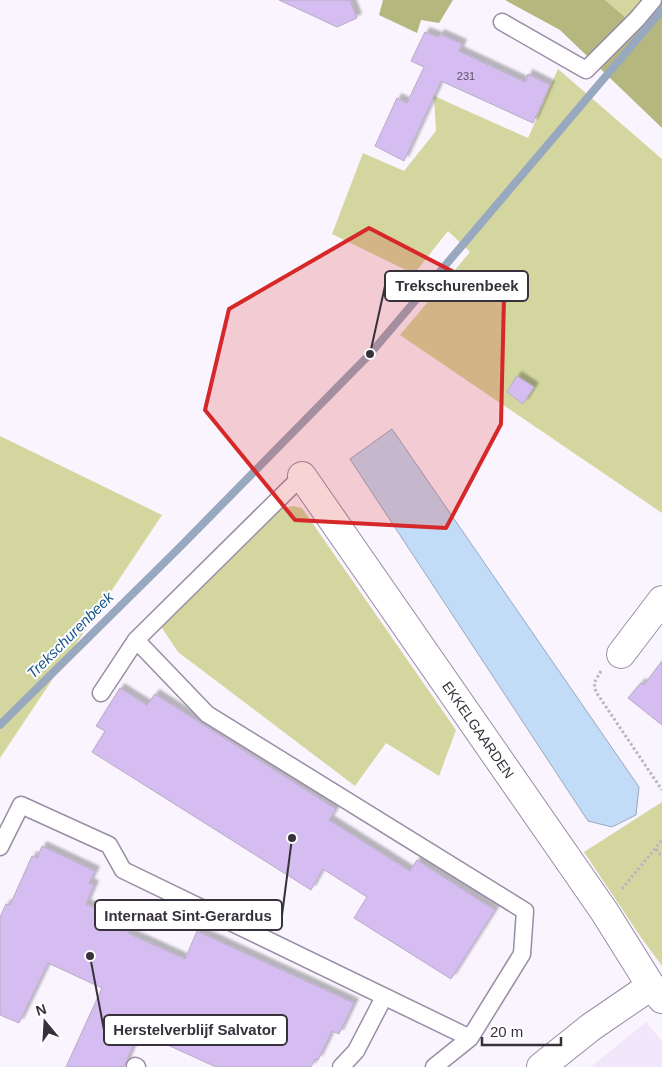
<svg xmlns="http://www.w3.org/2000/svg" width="662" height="1067" viewBox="0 0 662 1067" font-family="Helvetica,sans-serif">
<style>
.built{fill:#f0e7fb}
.green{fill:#d3d79f}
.forest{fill:#b4b87e}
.water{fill:#c2dbf7;stroke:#98a8bf}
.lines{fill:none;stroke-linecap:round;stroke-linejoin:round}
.stream{stroke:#98a8bf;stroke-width:8}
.building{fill:#d5bcf1;stroke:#b8acc5;filter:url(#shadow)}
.lane-casing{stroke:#998da6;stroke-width:19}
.street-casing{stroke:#998da6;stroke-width:30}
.path{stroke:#b9b4be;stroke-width:3;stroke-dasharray:2.5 2.5;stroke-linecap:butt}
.lane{stroke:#fff;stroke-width:16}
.street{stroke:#fff;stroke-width:28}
.marked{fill:#d62828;fill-opacity:0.2;stroke:#d62828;stroke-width:4;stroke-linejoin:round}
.labels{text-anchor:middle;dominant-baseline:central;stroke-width:4;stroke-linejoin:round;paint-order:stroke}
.number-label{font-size:11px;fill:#5e5468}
.street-label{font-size:14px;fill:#36313b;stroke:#fff}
.water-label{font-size:15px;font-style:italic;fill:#19548a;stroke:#fff}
.leader{fill:none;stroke:#36313b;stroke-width:2}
.callout-dot{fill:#36313b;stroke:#fff;stroke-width:2}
.callout{fill:#fff;stroke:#36313b;stroke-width:2}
.callout-label{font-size:15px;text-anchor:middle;font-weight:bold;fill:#36313b}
</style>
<defs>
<filter id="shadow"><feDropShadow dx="4.5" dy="-4.5" stdDeviation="1" flood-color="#0004"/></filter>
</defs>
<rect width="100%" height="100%" fill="#f9f4fe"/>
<path class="built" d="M646 1022 662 1041V1067H591Z"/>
<path class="green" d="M605 0H641L625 17Z
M558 69 662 159V513L400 335 470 252 448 231 414 274 332 234 363 153 404 171 436 131 434 96 528 138Z
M0 436 162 515 0 758Z
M293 506 302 508 456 730 439 776 386 743 355 786 178 652 160 625 282 509Z
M662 802V966L640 936 584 852Z"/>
<path class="forest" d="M383 0H453L439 23 421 20 417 33 379 15Z
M505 0H605L625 17 641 0H662V128L560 30Z"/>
<path class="water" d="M392 429 639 787 636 815 612 827 588 821 350 459Z"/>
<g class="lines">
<path class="stream" d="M0 725 180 547 370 354 662 10"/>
</g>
<path class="building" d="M279 0H350L357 18 337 27Z
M425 32 438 37 440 34 462 44 459 51 525 82 528 74 550 85 533 123 441 81 404 161 375 146 397 98 407 103 424 67 411 61Z
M517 376 534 387 523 404 507 392Z
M662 661V725L628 698 641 683 644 685Z
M120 688 147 705 155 694 336 809 329 820 410 871 417 860 495 910 451 979 354 918 367 897 323 869 311 890 92 752 105 731 96 726Z
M42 846 95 871 89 883 94 885 86 904 119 919 117 925 129 931 128 933 185 959 197 931 354 1003 339 1034 332 1031 318 1060 315 1059 311 1067H216L139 1032 124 1067H66L102 988 48 963 19 1023 0 1015V917L6 904 10 905 32 856 37 858Z"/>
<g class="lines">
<g class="lane-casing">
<path id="lane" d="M502 22 586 70 637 19 653 0
M136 640 207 714 525 911 522 954 470 1038 434 1067
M101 693 136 640 302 476
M0 847 21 805 109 845 123 870 470 1038
M135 1066 137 1067
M341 1067 356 1051 384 997"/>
</g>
<g class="street-casing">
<g id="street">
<path id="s1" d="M302 476 604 911 651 986 662 999"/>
<path d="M621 654 662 600"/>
<path d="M541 1067 591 1027 651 986"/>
</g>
</g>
<path class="path" d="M601 671 594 683 596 692 662 790
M656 849 662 857
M622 889 662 840"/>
<use href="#lane" class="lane"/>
<use href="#street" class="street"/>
</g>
<path class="marked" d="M369 228 504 298 501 424 446 528 295 520 205 410 229 309Z"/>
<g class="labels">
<g class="number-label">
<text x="466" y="76">231</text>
</g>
<g class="street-label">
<text stroke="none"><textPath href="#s1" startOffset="309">EKKELGAARDEN</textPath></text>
</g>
<g class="water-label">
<text transform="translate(70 635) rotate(-45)">Trekschurenbeek</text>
</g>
</g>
<path class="leader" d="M370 354L385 286M292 838L282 915M90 956L104 1030"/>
<g class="callout-dot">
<circle cx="370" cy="354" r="5"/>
<circle cx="292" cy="838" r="5"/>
<circle cx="90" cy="956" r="5"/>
</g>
<g class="callout">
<rect x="385" y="271" width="143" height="30" rx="5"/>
<rect x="95" y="900" width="187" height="30" rx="5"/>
<rect x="104" y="1015" width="183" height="30" rx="5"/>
</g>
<g class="callout-label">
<text x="457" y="291">Trekschurenbeek</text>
<text x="188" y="921">Internaat Sint-Gerardus</text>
<text x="195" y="1035">Herstelverblijf Salvator</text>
</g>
<g transform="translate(45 1022) rotate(342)" stroke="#ffffff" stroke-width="4" paint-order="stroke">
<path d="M0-4L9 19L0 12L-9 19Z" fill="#36313b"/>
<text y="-8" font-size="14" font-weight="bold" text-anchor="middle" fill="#36313b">N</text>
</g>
<path d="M482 1037v8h79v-8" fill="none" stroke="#36313b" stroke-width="2.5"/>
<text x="490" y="1037" font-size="15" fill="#36313b" stroke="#ffffff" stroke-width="4" paint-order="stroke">20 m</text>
</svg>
